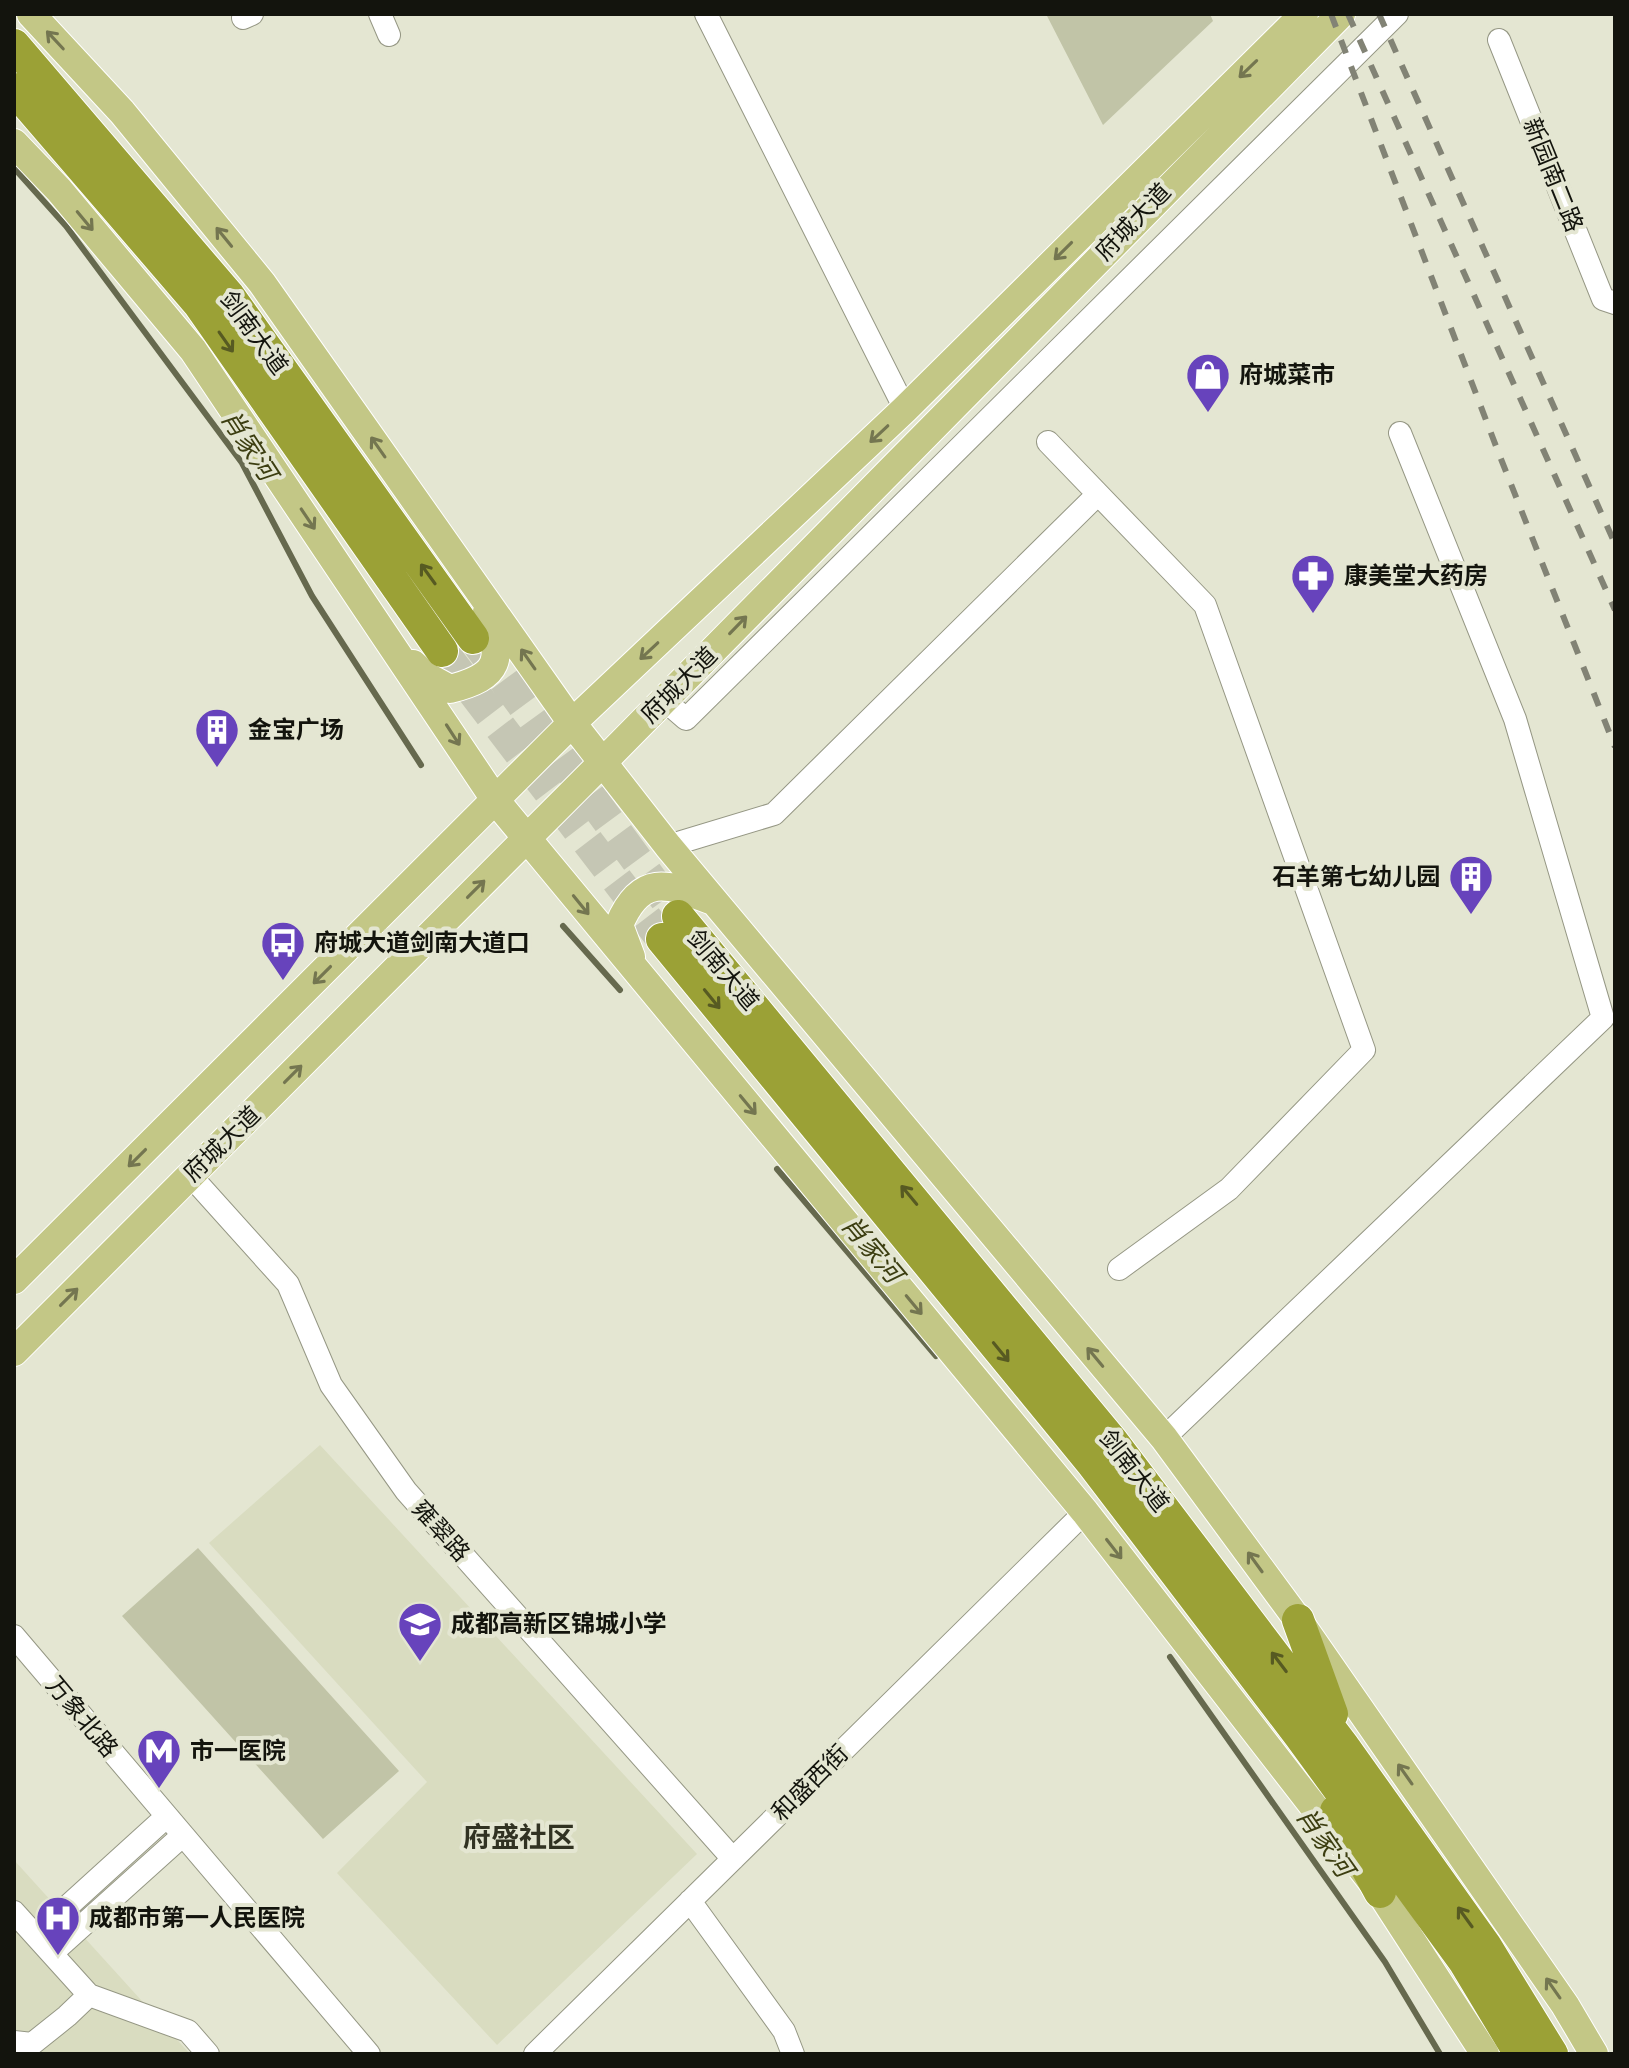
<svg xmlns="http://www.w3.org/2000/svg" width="1629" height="2068" viewBox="0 0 1629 2068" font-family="'Roboto Condensed','Noto Sans SC',sans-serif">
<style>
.built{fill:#d9dcc0}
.green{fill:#c1c4a7}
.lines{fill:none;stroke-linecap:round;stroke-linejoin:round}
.stream{stroke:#66694e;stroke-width:6}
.highway-tunnel{stroke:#c5c6b4;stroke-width:32;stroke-dasharray:32 16;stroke-linecap:butt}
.minor-casing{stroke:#959784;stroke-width:24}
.major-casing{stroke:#fff;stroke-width:30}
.highway-casing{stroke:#fff;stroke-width:34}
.minor{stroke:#fff;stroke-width:22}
.major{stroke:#c3c786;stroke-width:28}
.highway{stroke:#9ba136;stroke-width:32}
.rail{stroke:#828375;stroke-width:6;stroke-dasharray:14 14;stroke-linecap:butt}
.oneway{stroke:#747650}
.oneway2{stroke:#575a22}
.labels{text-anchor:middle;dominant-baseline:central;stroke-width:8;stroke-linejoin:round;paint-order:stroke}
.street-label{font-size:24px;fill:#13140d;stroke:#e4e6d2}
.poi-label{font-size:24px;font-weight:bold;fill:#13140d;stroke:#e4e6d2;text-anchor:start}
.water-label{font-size:26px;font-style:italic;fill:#3c3e11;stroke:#e4e6d2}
.quarter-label{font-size:28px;font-weight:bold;fill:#313222;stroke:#e4e6d2}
</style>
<rect width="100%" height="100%" fill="#e4e6d2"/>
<path class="built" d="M320 1445 697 1854 497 2045 337 1873 427 1782 209 1543Z
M14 1860 190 2054H14Z"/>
<path class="green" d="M1046 14H1210L1213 21 1103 125Z
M198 1548 399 1771 323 1839 122 1616Z"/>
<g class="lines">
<path class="stream" d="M14 168 66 226 242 463 312 596 421 765
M563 926 620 990
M777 1169 936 1356
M1170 1657 1385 1962 1440 2054"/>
<path class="highway-tunnel" d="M476 641 678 916
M442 651 662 939"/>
<g class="minor-casing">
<path id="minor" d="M380 14 389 35
M706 14 905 409
M243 18 252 14
M1499 40 1603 299 1615 303
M1048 442 1205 605 1364 1050 1229 1189 1119 1269
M664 700 686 719 1397 14
M668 846 774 814 1098 494
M190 1175 288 1284 331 1385 406 1491 733 1859
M1164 1438 1603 1018 1515 719 1400 433
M14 1636 369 2054
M690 1901 784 2031 793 2054
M14 1912 89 1995 188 2031 208 2054
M36 1935 166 1817
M52 1953 182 1836
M14 2042 32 2044 67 2016 89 1995
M535 2054 1085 1512"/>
</g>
<g class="major-casing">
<path id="major" d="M31 14 122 112 262 283 572 723 668 846 1164 1438 1298 1620 1565 2005 1594 2054
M14 143 59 190 193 350 496 801 1085 1512 1380 1892 1485 2054
M413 664 426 676 450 689C501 676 503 660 487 612
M631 957 619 925C641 872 668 884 713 901
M14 1280 572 723 905 409 1304 14
M14 1352 602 763 1341 14"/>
</g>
<g class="highway-casing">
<path id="highway" d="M14 45 229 296 473 638
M14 89 199 304 442 651
M678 916 1112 1441 1344 1747 1485 1945 1552 2054
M662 939 1092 1463 1300 1736 1464 1961 1520 2054
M1298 1620 1332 1714
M1336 1811 1380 1892"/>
</g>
<use href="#minor" class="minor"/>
<use href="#major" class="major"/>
<use href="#highway" class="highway"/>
<path class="rail" d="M1331 14 1499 454 1615 747
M1348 14 1615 610
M1379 14 1615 544"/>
</g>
<defs><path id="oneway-shaft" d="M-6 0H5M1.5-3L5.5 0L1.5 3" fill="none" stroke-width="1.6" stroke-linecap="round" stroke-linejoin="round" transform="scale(2)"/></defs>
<g class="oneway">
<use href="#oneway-shaft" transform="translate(55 40) rotate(-133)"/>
<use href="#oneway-shaft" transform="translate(1248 69) rotate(136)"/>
<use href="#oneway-shaft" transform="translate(85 221) rotate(50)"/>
<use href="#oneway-shaft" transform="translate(224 237) rotate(-129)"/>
<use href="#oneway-shaft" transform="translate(1063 251) rotate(135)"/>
<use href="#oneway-shaft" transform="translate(879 434) rotate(137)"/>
<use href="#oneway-shaft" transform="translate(378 447) rotate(-125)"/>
<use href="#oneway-shaft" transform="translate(308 519) rotate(56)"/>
<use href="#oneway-shaft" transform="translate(738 625) rotate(-46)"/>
<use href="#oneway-shaft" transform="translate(649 651) rotate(137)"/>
<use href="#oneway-shaft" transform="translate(528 659) rotate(-125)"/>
<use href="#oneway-shaft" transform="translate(453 735) rotate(57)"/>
<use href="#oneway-shaft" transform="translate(476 889) rotate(-45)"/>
<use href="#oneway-shaft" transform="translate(581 905) rotate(51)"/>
<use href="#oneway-shaft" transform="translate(322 975) rotate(135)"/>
<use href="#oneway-shaft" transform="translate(293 1074) rotate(-45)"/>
<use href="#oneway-shaft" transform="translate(748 1105) rotate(50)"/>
<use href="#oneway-shaft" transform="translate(137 1158) rotate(135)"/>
<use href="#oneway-shaft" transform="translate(69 1297) rotate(-45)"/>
<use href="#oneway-shaft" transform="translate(914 1305) rotate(50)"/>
<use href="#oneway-shaft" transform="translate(1095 1357) rotate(-130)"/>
<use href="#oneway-shaft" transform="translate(1114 1549) rotate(52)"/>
<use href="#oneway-shaft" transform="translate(1255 1562) rotate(-126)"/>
<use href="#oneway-shaft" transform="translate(1405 1774) rotate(-125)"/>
<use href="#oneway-shaft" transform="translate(1553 1988) rotate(-125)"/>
</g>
<g class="oneway2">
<use href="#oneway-shaft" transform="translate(226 342) rotate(55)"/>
<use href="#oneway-shaft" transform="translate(428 574) rotate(-126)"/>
<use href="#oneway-shaft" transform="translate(712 999) rotate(51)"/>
<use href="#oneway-shaft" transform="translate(909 1195) rotate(-130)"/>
<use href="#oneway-shaft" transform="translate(1001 1352) rotate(51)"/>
<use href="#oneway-shaft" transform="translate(1279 1662) rotate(-127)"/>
<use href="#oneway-shaft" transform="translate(1465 1917) rotate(-126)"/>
</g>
<defs>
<g id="shop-pin" transform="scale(2.3)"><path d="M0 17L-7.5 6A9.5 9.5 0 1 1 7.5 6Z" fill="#6743bc" stroke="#e4e6d2"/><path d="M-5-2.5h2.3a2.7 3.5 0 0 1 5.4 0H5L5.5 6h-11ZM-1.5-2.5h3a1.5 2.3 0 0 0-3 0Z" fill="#fff"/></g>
<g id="pharmacy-pin" transform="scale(2.3)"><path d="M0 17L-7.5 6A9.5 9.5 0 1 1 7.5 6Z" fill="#6743bc" stroke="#e4e6d2"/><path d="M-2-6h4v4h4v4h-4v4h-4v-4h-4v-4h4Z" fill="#fff"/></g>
<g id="building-pin" transform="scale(2.3)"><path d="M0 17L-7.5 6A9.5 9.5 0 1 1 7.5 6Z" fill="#6743bc" stroke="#e4e6d2"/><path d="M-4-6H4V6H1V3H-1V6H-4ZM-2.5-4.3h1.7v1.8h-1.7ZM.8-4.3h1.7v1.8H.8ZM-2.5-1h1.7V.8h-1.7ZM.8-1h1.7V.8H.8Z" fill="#fff"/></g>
<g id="bus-pin" transform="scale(2.3)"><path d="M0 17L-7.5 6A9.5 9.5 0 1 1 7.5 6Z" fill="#6743bc" stroke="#e4e6d2"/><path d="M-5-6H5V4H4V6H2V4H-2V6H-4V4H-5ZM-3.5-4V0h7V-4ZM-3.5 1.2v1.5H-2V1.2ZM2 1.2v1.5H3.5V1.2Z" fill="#fff"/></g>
<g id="school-pin" transform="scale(2.3)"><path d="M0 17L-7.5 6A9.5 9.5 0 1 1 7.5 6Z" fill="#6743bc" stroke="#e4e6d2"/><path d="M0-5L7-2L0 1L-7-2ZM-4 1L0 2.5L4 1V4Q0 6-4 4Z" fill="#fff"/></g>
<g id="metro-pin" transform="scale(2.3)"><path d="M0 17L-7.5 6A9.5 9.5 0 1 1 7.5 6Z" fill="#6743bc" stroke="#e4e6d2"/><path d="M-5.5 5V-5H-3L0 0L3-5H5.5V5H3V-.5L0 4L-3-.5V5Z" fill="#fff"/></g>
<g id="hospital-pin" transform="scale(2.3)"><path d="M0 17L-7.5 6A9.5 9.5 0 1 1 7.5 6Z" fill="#6743bc" stroke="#e4e6d2"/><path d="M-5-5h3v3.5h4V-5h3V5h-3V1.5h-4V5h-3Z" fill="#fff"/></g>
</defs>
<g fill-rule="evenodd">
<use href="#shop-pin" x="1208" y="375"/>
<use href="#pharmacy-pin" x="1313" y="576"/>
<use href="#building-pin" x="217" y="730"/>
<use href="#building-pin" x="1471" y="877"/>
<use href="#bus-pin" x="283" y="943"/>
<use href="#school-pin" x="420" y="1624"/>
<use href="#metro-pin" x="159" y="1751"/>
<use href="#hospital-pin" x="58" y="1918"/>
</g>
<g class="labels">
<g class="street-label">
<text transform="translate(1553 175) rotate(68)">新园南二路</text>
<text transform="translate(1133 222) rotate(-46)">府城大道</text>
<text transform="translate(254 333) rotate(54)">剑南大道</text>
<text transform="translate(679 685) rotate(-45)">府城大道</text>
<text transform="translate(723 970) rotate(50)">剑南大道</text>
<text transform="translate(222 1144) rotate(-44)">府城大道</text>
<text transform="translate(1134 1471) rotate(52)">剑南大道</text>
<text transform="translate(441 1531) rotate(48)">雍翠路</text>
<text transform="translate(82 1717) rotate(50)">万象北路</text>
<text transform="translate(810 1783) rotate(-45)">和盛西街</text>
</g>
<g class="poi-label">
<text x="1239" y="375">府城菜市</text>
<text x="1344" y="576">康美堂大药房</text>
<text x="248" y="730">金宝广场</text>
<text x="1440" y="877" text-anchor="end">石羊第七幼儿园</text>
<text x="314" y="943">府城大道剑南大道口</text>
<text x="451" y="1624">成都高新区锦城小学</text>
<text x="190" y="1751">市一医院</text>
<text x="89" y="1918">成都市第一人民医院</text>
</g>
<g class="water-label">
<text transform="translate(249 445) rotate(57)">肖家河</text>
<text transform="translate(872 1249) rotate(50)">肖家河</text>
<text transform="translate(1325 1842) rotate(55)">肖家河</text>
</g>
<g class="quarter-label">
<text x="519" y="1837">府盛社区</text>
</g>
</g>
<rect width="1629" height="2068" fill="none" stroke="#13140d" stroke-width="32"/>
</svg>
